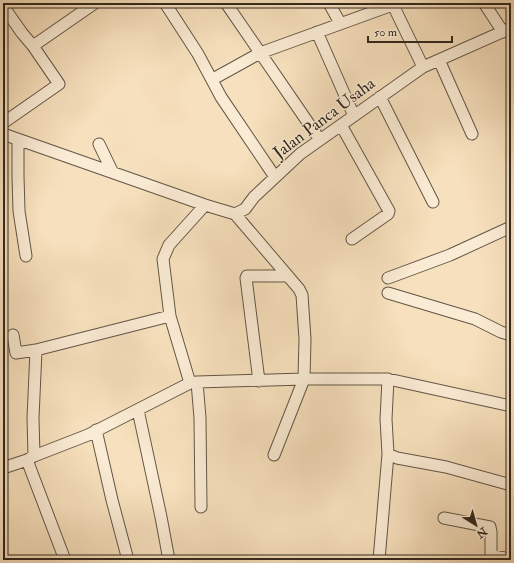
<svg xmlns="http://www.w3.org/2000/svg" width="514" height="563" viewBox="0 0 514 563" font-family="'IM FELL Double Pica',serif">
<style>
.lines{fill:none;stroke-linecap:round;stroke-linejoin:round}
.minor-casing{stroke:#625645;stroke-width:13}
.minor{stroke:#faebd4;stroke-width:11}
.labels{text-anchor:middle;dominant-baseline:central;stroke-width:3;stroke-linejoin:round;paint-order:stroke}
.street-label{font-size:17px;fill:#31281d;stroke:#faebd4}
</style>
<rect width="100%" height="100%" fill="#f7e0bd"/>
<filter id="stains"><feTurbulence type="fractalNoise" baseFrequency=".005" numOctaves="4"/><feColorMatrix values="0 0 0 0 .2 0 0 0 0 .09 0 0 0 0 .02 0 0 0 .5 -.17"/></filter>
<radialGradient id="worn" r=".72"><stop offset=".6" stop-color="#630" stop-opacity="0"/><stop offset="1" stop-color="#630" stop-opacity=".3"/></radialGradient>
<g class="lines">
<g class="minor-casing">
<path id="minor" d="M165 3 198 54 221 97 275 177
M226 3 320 140
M329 3 340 23
M392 3 423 67
M484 3 503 32
M3 6 22 33 33 46
M317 32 354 116
M439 60 472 134
M213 79 260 53 398 3
M380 97 433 202
M3 123 59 84 33 46 95 3
M341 125 389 211 388 214 352 239
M3 134 205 205 235 214 245 209 254 197 300 154 423 67 511 28
M18 140V176L19 211 26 256
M99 144 112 171
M235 214 299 289 302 295 305 339 304 379 274 455
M388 278 450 255 511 227
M388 293 475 319 501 332 511 335
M13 335 16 353 36 350
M259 381 246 278 247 276H288
M197 382 200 418 201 507
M190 383 170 316 163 259 169 245 205 205
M138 410 161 517 169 560
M96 430 112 500 128 560
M388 454 397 458 446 467 511 485
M34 456 33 418 36 350 170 316
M27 460 65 560
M3 468 27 460 34 456 88 435 190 383 197 382 304 379H388L511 406
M444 518 490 527 491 532V554L493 556 511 559
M379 560 388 454 386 419 388 379"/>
</g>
<use href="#minor" class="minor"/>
</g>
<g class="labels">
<g class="street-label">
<text transform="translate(324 118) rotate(-37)">Jalan Panca Usaha</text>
</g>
</g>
<rect width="514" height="563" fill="none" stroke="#f7e0bd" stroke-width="16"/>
<rect x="4" y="4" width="506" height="555" fill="none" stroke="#31281d" stroke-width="2"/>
<rect x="8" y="8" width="498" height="547" fill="none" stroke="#31281d"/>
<g transform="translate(476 525) rotate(143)" stroke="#faebd4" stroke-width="3" paint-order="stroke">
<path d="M0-3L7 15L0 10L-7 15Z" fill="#31281d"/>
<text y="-6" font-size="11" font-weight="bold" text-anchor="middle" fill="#31281d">N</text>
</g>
<path d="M368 36v6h84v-6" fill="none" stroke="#31281d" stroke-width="2"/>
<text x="374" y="36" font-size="12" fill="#31281d" stroke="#faebd4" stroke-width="3" paint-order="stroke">50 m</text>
<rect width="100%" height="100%" filter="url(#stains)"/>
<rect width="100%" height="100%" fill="url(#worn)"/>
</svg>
